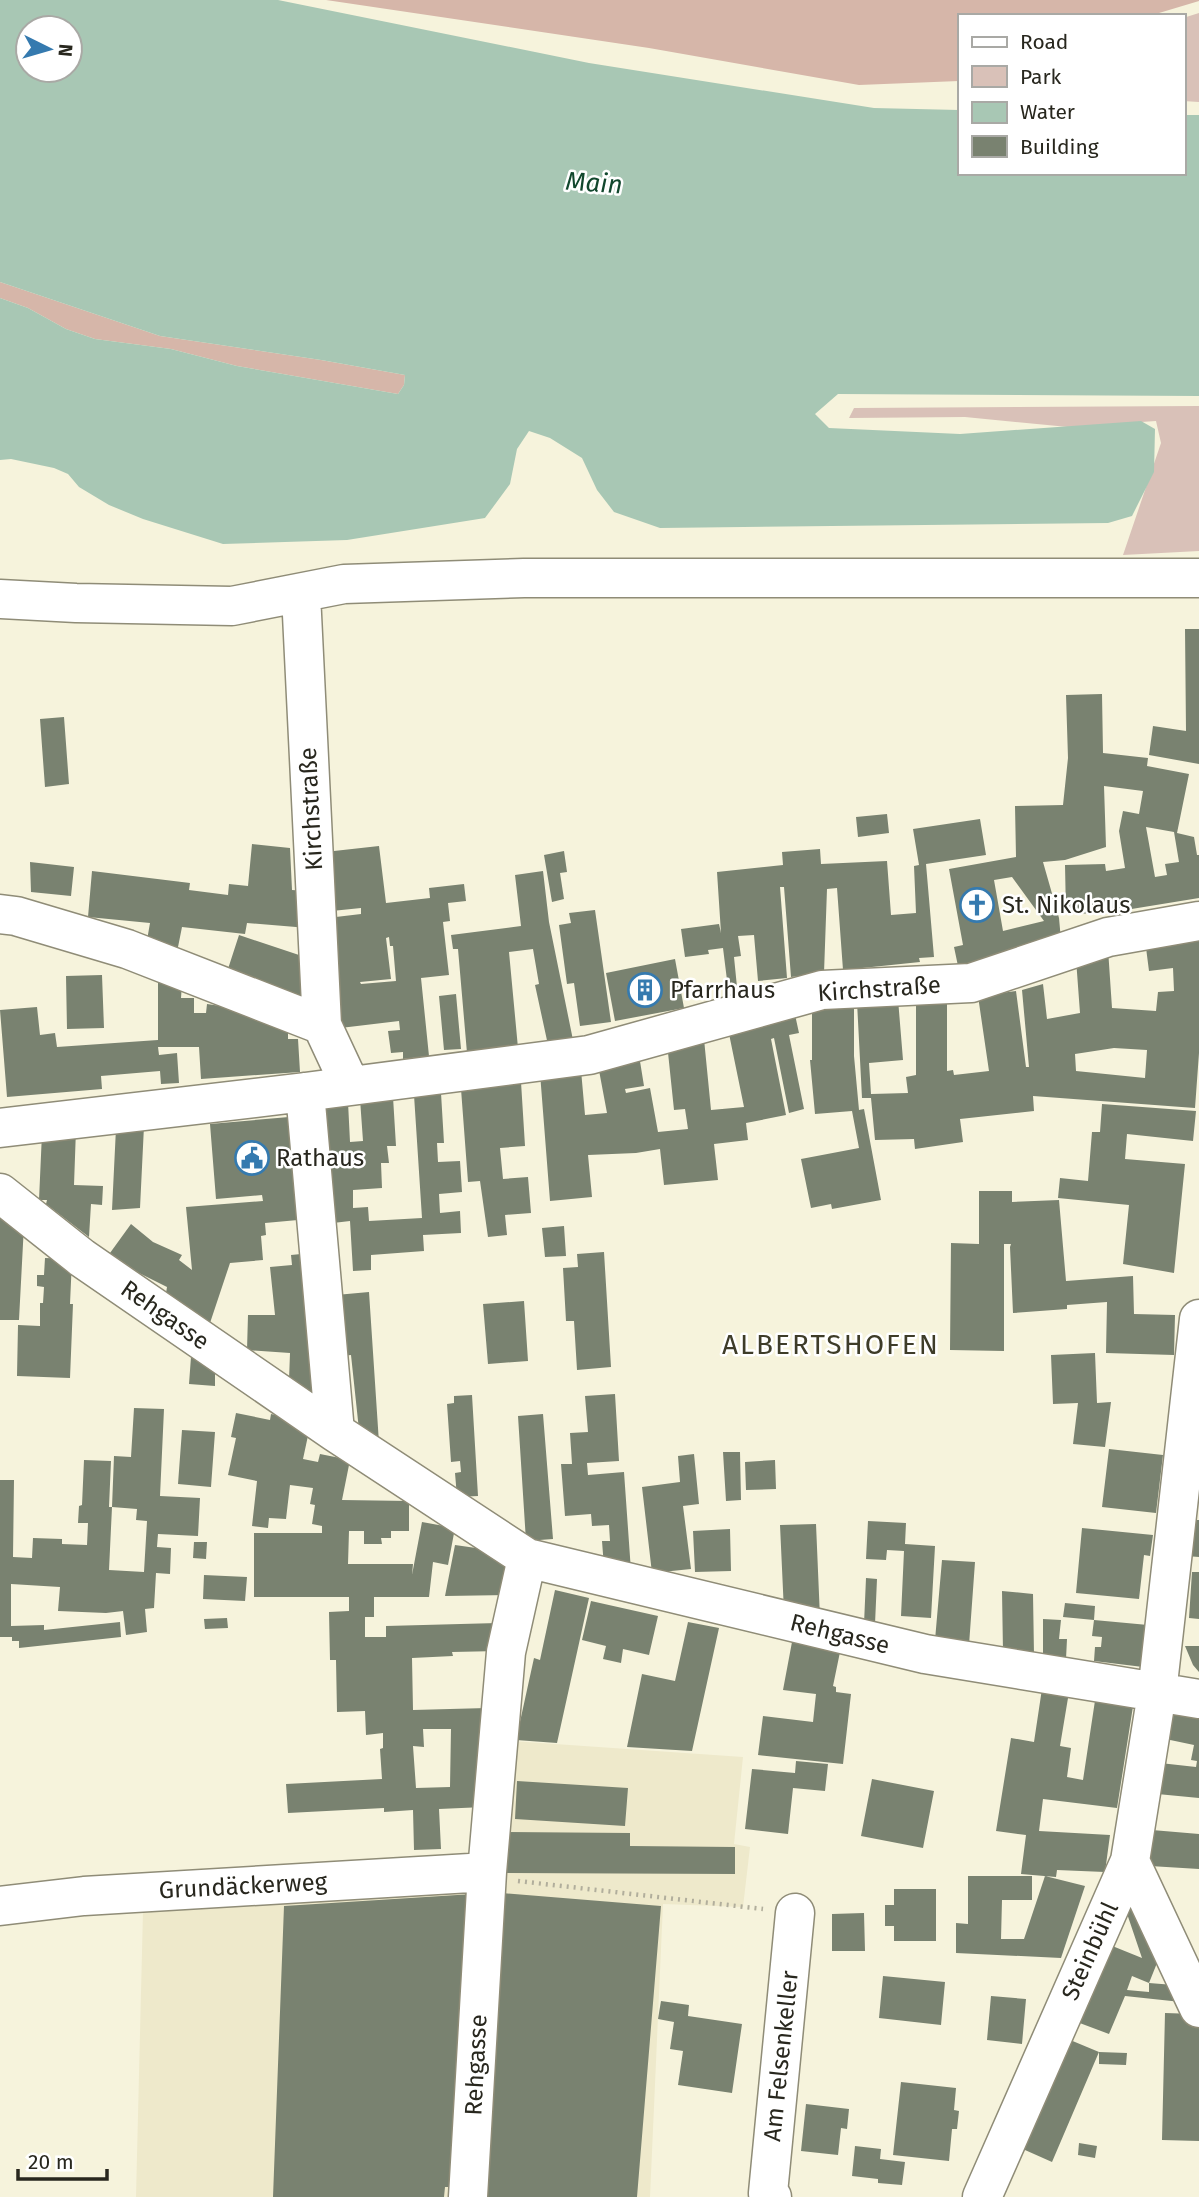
<svg xmlns="http://www.w3.org/2000/svg" width="1199" height="2197" viewBox="0 0 1199 2197" font-family="'Fira Sans',sans-serif">
<style>
.built{fill:#eee9cb}
.green{fill:#d9c1b8}
.forest{fill:#d6b6a9}
.water{fill:#a8c7b4;fill-rule:evenodd}
.building{fill:#798270;fill-rule:evenodd}
.lines{fill:none;stroke-linecap:round;stroke-linejoin:round}
.minor-casing{stroke:#8f8c77;stroke-width:41}
.path{stroke:#b1ae9c;stroke-width:4.5;stroke-dasharray:2 5;stroke-linecap:butt}
.minor{stroke:#fff;stroke-width:38}
.labels{text-anchor:middle;dominant-baseline:central;stroke-width:5;stroke-linejoin:round;paint-order:stroke}
.street-label{font-size:24px;fill:#28271e;stroke:#fff}
.poi-label{font-size:24px;fill:#28271e;stroke:#fff;text-anchor:start}
.water-label{font-size:26px;font-style:italic;fill:#11472d;stroke:#fff}
.quarter-label{font-size:28px;letter-spacing:2px;fill:#3e3c29;stroke:#fff}
</style>
<rect width="100%" height="100%" fill="#f6f3dc"/>
<path class="built" d="M498 1740 743 1757 734 1844 750 1847 743 1907 663 1904 650 2197H136L143 1911 474 1879Z"/>
<path class="green" d="M1199 13V102L1183 101V18Z
M1199 406V551L1123 555 1161 443 1156 421 1068 427 965 417 849 418 854 408Z"/>
<path class="forest" d="M326 0H1199V1L1149 16H959V81L859 85 649 48Z
M0 282 160 336 321 360 405 375 404 385 398 394 237 366 171 349 95 339 66 329 28 308 0 298Z"/>
<path class="water" d="M0 0H278L589 63 874 108 959 110V173H1183V115H1199V396L838 394 815 414 829 428 960 434 1141 421 1155 429 1154 472 1132 516 1108 523 660 528 614 512 597 490 582 458 550 438 529 431 517 449 510 484 485 518 347 540 223 544 143 519 109 505 79 487 68 474 54 468 11 459 0 460V298L28 308 66 329 95 339 171 349 237 366 398 394 404 385 405 375 321 360 160 336 0 282ZM28 28H70V70H28Z"/>
<path class="building" d="M1185 629H1199V764L1149 755 1153 726 1186 731Z
M1102 694 1103 753 1148 758 1147 766 1189 774 1177 833 1194 837 1197 855H1199V898L1107 913 1066 914 1065 865 1105 864 1106 871 1125 868 1119 831 1123 811 1139 814 1143 791 1104 786 1106 847 1065 860 1043 862 1059 918 1061 940 958 966 954 947 963 945 949 869 1016 857 1015 806 1063 805 1068 758 1066 695ZM1146 827 1174 832 1179 862 1165 864 1167 875 1155 877ZM1012 877 1044 921 1003 931 994 880Z
M64 717 69 784 45 787 40 719Z
M887 814 889 833 858 837 856 817Z
M980 819 986 855 926 864 934 957 919 958 920 962 843 970 837 888 827 889 824 973 791 977 784 887H780L787 978 758 981 754 935 738 936 741 956 734 957 737 987 728 988 723 948 708 950 709 954 685 957 681 929 719 924 721 933 717 872 783 865 782 852 820 849 821 864 887 861 891 915 916 913 914 866 919 865 913 829Z
M252 844 290 848 292 890 306 891 308 928 247 923 245 934 182 927 176 957 146 946 150 923 88 917 92 871 190 883 189 890 228 895 229 884 248 886Z
M379 846 386 903 430 898 429 888 464 884 466 901 448 903 450 921 443 922 449 975 421 978 429 1056 403 1059V1052L391 1053 388 1031 400 1030 399 1021 332 1029 319 919 361 914V908L322 912 316 853ZM389 937 390 946H393L396 981 361 984 360 982 391 979 386 938Z
M564 851 567 872 560 873 564 899 552 902 544 855Z
M30 862 74 867 71 896 31 892Z
M543 871 549 922 573 1040 548 1045 535 985 539 984 533 949 509 952 518 1048 467 1053 458 949H453L451 935 521 926 515 875Z
M595 910 611 1022 580 1026 574 983 567 984 559 925 571 923 569 913Z
M1199 934V1053L1195 1108 1033 1096 1034 1111 960 1119 963 1142 915 1149 914 1139 875 1140 871 1098H862L857 1002 898 999 903 1060 869 1063 871 1094 908 1093 906 1077 916 1075V998H947V1071L953 1070 954 1075 989 1071 978 996 1016 991 1026 1067H1029L1022 990 1043 984 1047 1019 1080 1013 1076 959 1108 949 1112 1008 1156 1011 1158 992 1174 991 1173 968 1149 971 1145 940ZM1114 1048 1147 1050 1145 1078 1076 1071 1075 1054Z
M239 935 311 959 309 1000 227 972Z
M675 959 684 1008 615 1021 606 973Z
M102 975 104 1028 67 1029 66 976Z
M158 978 182 984 181 998H194V1013H206L207 1004 261 1012 288 1028V1039H298L300 1072 201 1079 199 1047H158L159 1055 177 1053 179 1083 161 1084 160 1071 101 1076 102 1089 7 1097 0 1010 37 1007 40 1035 55 1033 57 1047 158 1040Z
M456 994 461 1049 444 1050 439 996Z
M854 1002V1056L859 1110 864 1109 881 1200 832 1209 831 1204 811 1208 801 1159 859 1148 852 1111 815 1114 810 1060H812V1005Z
M794 1010 799 1033 789 1035 804 1109 789 1113 774 1038 771 1039 786 1115 746 1123 748 1140 714 1144 718 1180 664 1185 660 1149 636 1153 588 1155 592 1197 550 1201 540 1073 581 1070 585 1115 607 1113 598 1065 639 1055 644 1086 625 1089 626 1093 650 1088 658 1132 688 1129 685 1109 674 1110 667 1043 704 1039 711 1110 744 1107 727 1024Z
M521 1082 525 1146 500 1148 503 1179 528 1177 531 1213 505 1215 507 1235 488 1237 480 1181 468 1182 461 1089Z
M441 1093 444 1143H437L438 1162 460 1161 462 1192 439 1194 440 1213 460 1211 461 1233 423 1235 424 1251 371 1255V1270L353 1271 350 1221 333 1223 323 1103 348 1102 350 1142 363 1141 360 1099 393 1097 396 1146H387L389 1163H381L382 1188 353 1190V1208L368 1207 369 1221 422 1218 414 1095Z
M1102 1104 1196 1111 1193 1141 1127 1134 1125 1159 1185 1164 1174 1273 1123 1264 1129 1205 1058 1198 1060 1178 1088 1181 1092 1132H1100Z
M289 1117 298 1220 265 1223 266 1235 261 1236 263 1260 230 1263 210 1323 166 1293 167 1287 139 1273 110 1253 131 1224 153 1242 182 1255 179 1260 192 1270 186 1207 263 1201 262 1195 216 1199 210 1124Z
M144 1126 140 1208 112 1210 116 1128Z
M76 1129 74 1185 103 1186 102 1205 91 1204 89 1237 46 1204 47 1200H39L42 1133Z
M979 1191H1012V1202L1059 1200 1066 1281 1133 1276 1134 1314 1175 1315 1174 1355 1106 1353 1107 1302 1067 1305V1309L1013 1313 1010 1247 1011 1244H1004V1351L950 1350 951 1243 979 1244Z
M0 1209 24 1225 19 1320H0Z
M564 1226 566 1256 545 1257 542 1228Z
M604 1252 611 1367 577 1370 574 1321H566L563 1268 578 1267 577 1254Z
M311 1253 314 1400 289 1380 290 1353 247 1350 248 1315H275L270 1267 292 1265 291 1255Z
M45 1258 72 1259 70 1304H73L70 1378 17 1376 18 1325 40 1326V1303H43L44 1287 37 1286V1275H44Z
M369 1292 379 1443 359 1430 351 1355 341 1356 336 1295Z
M524 1301 528 1361 488 1364 483 1304Z
M1095 1353 1097 1403 1111 1402 1105 1447 1073 1444 1078 1403 1053 1404 1051 1355Z
M191 1357 215 1368V1386L189 1384Z
M615 1394 619 1461 587 1463 588 1475 624 1472 631 1571 604 1567 602 1541H610L609 1525 592 1526 591 1514 565 1516 561 1464H572L570 1433 588 1432 585 1396Z
M472 1395 478 1496 457 1497 455 1473 461 1472 460 1461 451 1462 447 1404 454 1403V1396Z
M134 1408 164 1409 160 1496 200 1498 198 1536 158 1534 157 1547 171 1548 170 1574 156 1573 154 1608 145 1609 147 1632 126 1635 123 1611 106 1613 58 1611 60 1587 11 1584V1626L44 1625V1630L120 1622 121 1637 19 1648V1641H12V1637H0V1480H14L13 1557 32 1558 33 1538 62 1539V1544L87 1545 88 1523H78L79 1506 82 1505 84 1460 111 1461 109 1507H112L109 1570 144 1572 147 1521 136 1520 137 1509 112 1507 114 1456 131 1457Z
M236 1413 270 1420 271 1414 297 1420 309 1431 303 1459 318 1462 320 1454 350 1460 342 1500 409 1501V1531H391V1538H381L382 1544H364V1531H349L348 1564H413L412 1575 422 1522 455 1528 448 1565 433 1562 429 1597H374V1617H365V1637H386V1626L498 1623 499 1651 452 1652 453 1656 412 1658 413 1710 487 1708 484 1807 439 1809 441 1849 414 1850 413 1810 384 1812V1808L288 1813 286 1784 382 1779 380 1749 383 1748V1733L366 1735 365 1711 337 1712 336 1660H330L329 1612 349 1611V1597H254V1533H322V1526L312 1524 315 1505 310 1504 313 1488 290 1485 286 1519 269 1518 268 1528 252 1526 257 1481 228 1475 236 1438 231 1437ZM423 1729H451L450 1787 416 1788 413 1746 424 1747Z
M543 1414 553 1539 526 1541 518 1416Z
M182 1430 215 1432 211 1487 178 1484Z
M1109 1449 1163 1455 1156 1513 1102 1507Z
M723 1452H740L741 1500 726 1501Z
M694 1454 699 1504 683 1506 691 1569 652 1573 642 1487 680 1482 678 1456Z
M775 1460 776 1489 746 1490 745 1462Z
M1187 1520H1199V1557L1186 1556Z
M868 1521 906 1523 905 1544 935 1546 931 1618 901 1616 904 1551 887 1550 886 1560 866 1559Z
M816 1524 820 1618 784 1612 780 1525Z
M1082 1528 1153 1535 1150 1556 1144 1555 1139 1599 1076 1593Z
M730 1529 731 1571 695 1572 693 1531Z
M194 1542H207L206 1559 193 1558Z
M455 1545 483 1549 514 1566 508 1595 445 1596Z
M942 1560 975 1562 969 1645 935 1640Z
M1192 1572H1199V1619L1189 1618Z
M204 1575 247 1577 245 1601 203 1599Z
M866 1578 877 1579 875 1624H864Z
M555 1590 589 1598 557 1743 516 1740 534 1658 540 1660Z
M1002 1591 1033 1594 1034 1655 1003 1652Z
M591 1601 658 1616 649 1655 623 1649 621 1663 603 1659 606 1646 582 1640Z
M1065 1603 1095 1606 1094 1620 1063 1617Z
M227 1618 228 1628 205 1629 204 1619Z
M1043 1619 1061 1620 1059 1639H1067L1066 1659 1043 1657Z
M1094 1620 1148 1625 1143 1667 1094 1661 1095 1647H1101L1102 1637 1092 1636Z
M688 1622 719 1628 692 1751 627 1747 642 1674 675 1681Z
M792 1642 840 1652 833 1686 836 1687V1692L851 1694 843 1764 758 1755 763 1716 813 1722 816 1694 783 1690Z
M1185 1646H1199V1672L1193 1665Z
M1043 1682 1070 1686 1060 1746 1071 1748 1067 1777 1083 1780 1096 1694 1134 1700 1117 1808 1043 1799 1039 1831 1110 1835 1105 1872 1057 1870 1056 1877 1021 1874 1026 1835 996 1831 1011 1738 1034 1742Z
M1163 1701 1199 1708V1798L1147 1793 1151 1762 1196 1767 1197 1761 1191 1760 1194 1745 1156 1737Z
M796 1761 828 1764 825 1791 793 1788 788 1834 745 1829 752 1769 795 1773Z
M872 1779 934 1791 923 1848 861 1836Z
M517 1781 628 1788 625 1826 515 1819Z
M1152 1830 1199 1834V1869L1150 1866Z
M503 1832 630 1833V1846L735 1847V1874L503 1873Z
M968 1876H1032V1900H1002L1001 1939H1024L1045 1876 1085 1886 1061 1958 956 1953V1923L968 1924Z
M1131 1886 1157 1963 1149 1983 1174 1985 1181 2002 1125 1996 1109 2034 1069 2019 1100 1941 1142 1958 1119 1890ZM1132 1976 1149 1983V1992L1127 1990Z
M894 1889H936V1941H894V1926H885V1905H894Z
M502 1893 661 1906 637 2197H477Z
M473 1894 453 2187H445L444 2197H273L284 1906Z
M864 1913 865 1951H832V1914Z
M883 1976 945 1982 941 2025 879 2018Z
M991 1996 1026 1999 1022 2044 987 2040Z
M661 2001 689 2005 688 2016 742 2024 732 2093 678 2085 683 2051 670 2049 674 2022 658 2019Z
M1165 2013 1195 2014 1199 2026V2141L1162 2140Z
M1063 2037 1099 2052 1052 2162 1016 2146Z
M1099 2052 1127 2053 1126 2065 1099 2064Z
M901 2082 956 2088 954 2110 959 2111 957 2129H952L949 2161 893 2155Z
M806 2104 849 2109 847 2129 841 2128 838 2155 801 2151Z
M1079 2143 1097 2146 1095 2158 1078 2155Z
M855 2146 881 2149 880 2159 905 2162 902 2185 878 2183V2179L852 2176Z"/>
<g class="lines">
<g class="minor-casing">
<path id="minor" d="M301 594 322 1025 350 1085
M0 599 76 603 232 606 344 584 524 578H1199
M0 914 16 916 127 949 322 1025
M305 1092 335 1432
M0 1128 305 1092 589 1055 822 990 971 983 1108 937 1199 921
M0 1193 82 1258 335 1432 527 1558 925 1654 1199 1699
M1130 1861 1199 2008
M0 1906 84 1896 487 1872
M468 2197 487 1872 506 1652 527 1558
M772 2197 768 2193 795 1913
M982 2197 1130 1861 1157 1693 1199 1319"/>
</g>
<path class="path" d="M518 1881 763 1909"/>
<use href="#minor" class="minor"/>
</g>
<defs>
<g id="church-ring" transform="scale(1.75)"><circle r="9.5" fill="#fff" stroke="#357aaf" stroke-width="1.5"/><path d="M-1.2-6h2.4v3.5h3.3v2.4h-3.3V6h-2.4V-.1h-3.3v-2.4h3.3Z" fill="#357aaf"/></g>
<g id="building-ring" transform="scale(1.75)"><circle r="9.5" fill="#fff" stroke="#357aaf" stroke-width="1.5"/><path d="M-4-6H4V6H1V3H-1V6H-4ZM-2.5-4.3h1.7v1.8h-1.7ZM.8-4.3h1.7v1.8H.8ZM-2.5-1h1.7V.8h-1.7ZM.8-1h1.7V.8H.8Z" fill="#357aaf"/></g>
<g id="civic-ring" transform="scale(1.75)"><circle r="9.5" fill="#fff" stroke="#357aaf" stroke-width="1.5"/><path d="M-.6-6.5H3V-4.5H.6V-3L4-1V1h2V6H-6V1h2V-1L-.6-3ZM-1.2 2.5V6h2.4V2.5Z" fill="#357aaf"/></g>
</defs>
<g fill-rule="evenodd">
<use href="#church-ring" x="977" y="905"/>
<use href="#building-ring" x="645" y="990"/>
<use href="#civic-ring" x="252" y="1158"/>
</g>
<g class="labels">
<g class="street-label">
<text transform="translate(311 809) rotate(-93)">Kirchstraße</text>
<text transform="translate(879 989) rotate(-4)">Kirchstraße</text>
<text transform="translate(165 1315) rotate(35)">Rehgasse</text>
<text transform="translate(840 1634) rotate(14)">Rehgasse</text>
<text transform="translate(243 1886) rotate(-3)">Grundäckerweg</text>
<text transform="translate(1090 1951) rotate(-66)">Steinbühl</text>
<text transform="translate(781 2056) rotate(-84)">Am Felsenkeller</text>
<text transform="translate(476 2065) rotate(-87)">Rehgasse</text>
</g>
<g class="poi-label">
<text x="1002" y="905">St. Nikolaus</text>
<text x="670" y="990">Pfarrhaus</text>
<text x="276" y="1158">Rathaus</text>
</g>
<g class="water-label">
<text transform="translate(594 183) rotate(4)">Main</text>
</g>
<g class="quarter-label">
<text x="831" y="1344">ALBERTSHOFEN</text>
</g>
</g>
<rect x="958" y="14" width="228" height="161" fill="#ffffff" stroke="#a9a9a5" stroke-width="2"/>
<rect x="972" y="37" width="35" height="10" fill="#ffffff" stroke="#a9a9a5" stroke-width="2"/>
<text x="1020" y="49" font-size="21" fill="#28271e">Road</text>
<rect x="972" y="66" width="35" height="21" fill="#d9c1b8" stroke="#a9a9a5" stroke-width="2"/>
<text x="1020" y="84" font-size="21" fill="#28271e">Park</text>
<rect x="972" y="102" width="35" height="21" fill="#a8c7b4" stroke="#a9a9a5" stroke-width="2"/>
<text x="1020" y="119" font-size="21" fill="#28271e">Water</text>
<rect x="972" y="136" width="35" height="21" fill="#798270" stroke="#a9a9a5" stroke-width="2"/>
<text x="1020" y="154" font-size="21" fill="#28271e">Building</text>
<g transform="translate(49 49) rotate(95)"><circle r="33" fill="#ffffff" stroke="#a9a9a5" stroke-width="2"/>
<path d="M0-5L12 26L0 18L-12 26Z" fill="#357aaf"/>
<text y="-10" font-size="19" font-weight="bold" text-anchor="middle" fill="#28271e">N</text>
</g>
<path d="M18 2169v10h89v-10" fill="none" stroke="#28271e" stroke-width="3.5"/>
<text x="28" y="2169" font-size="21" fill="#28271e" stroke="#ffffff" stroke-width="5" paint-order="stroke">20 m</text>
</svg>
